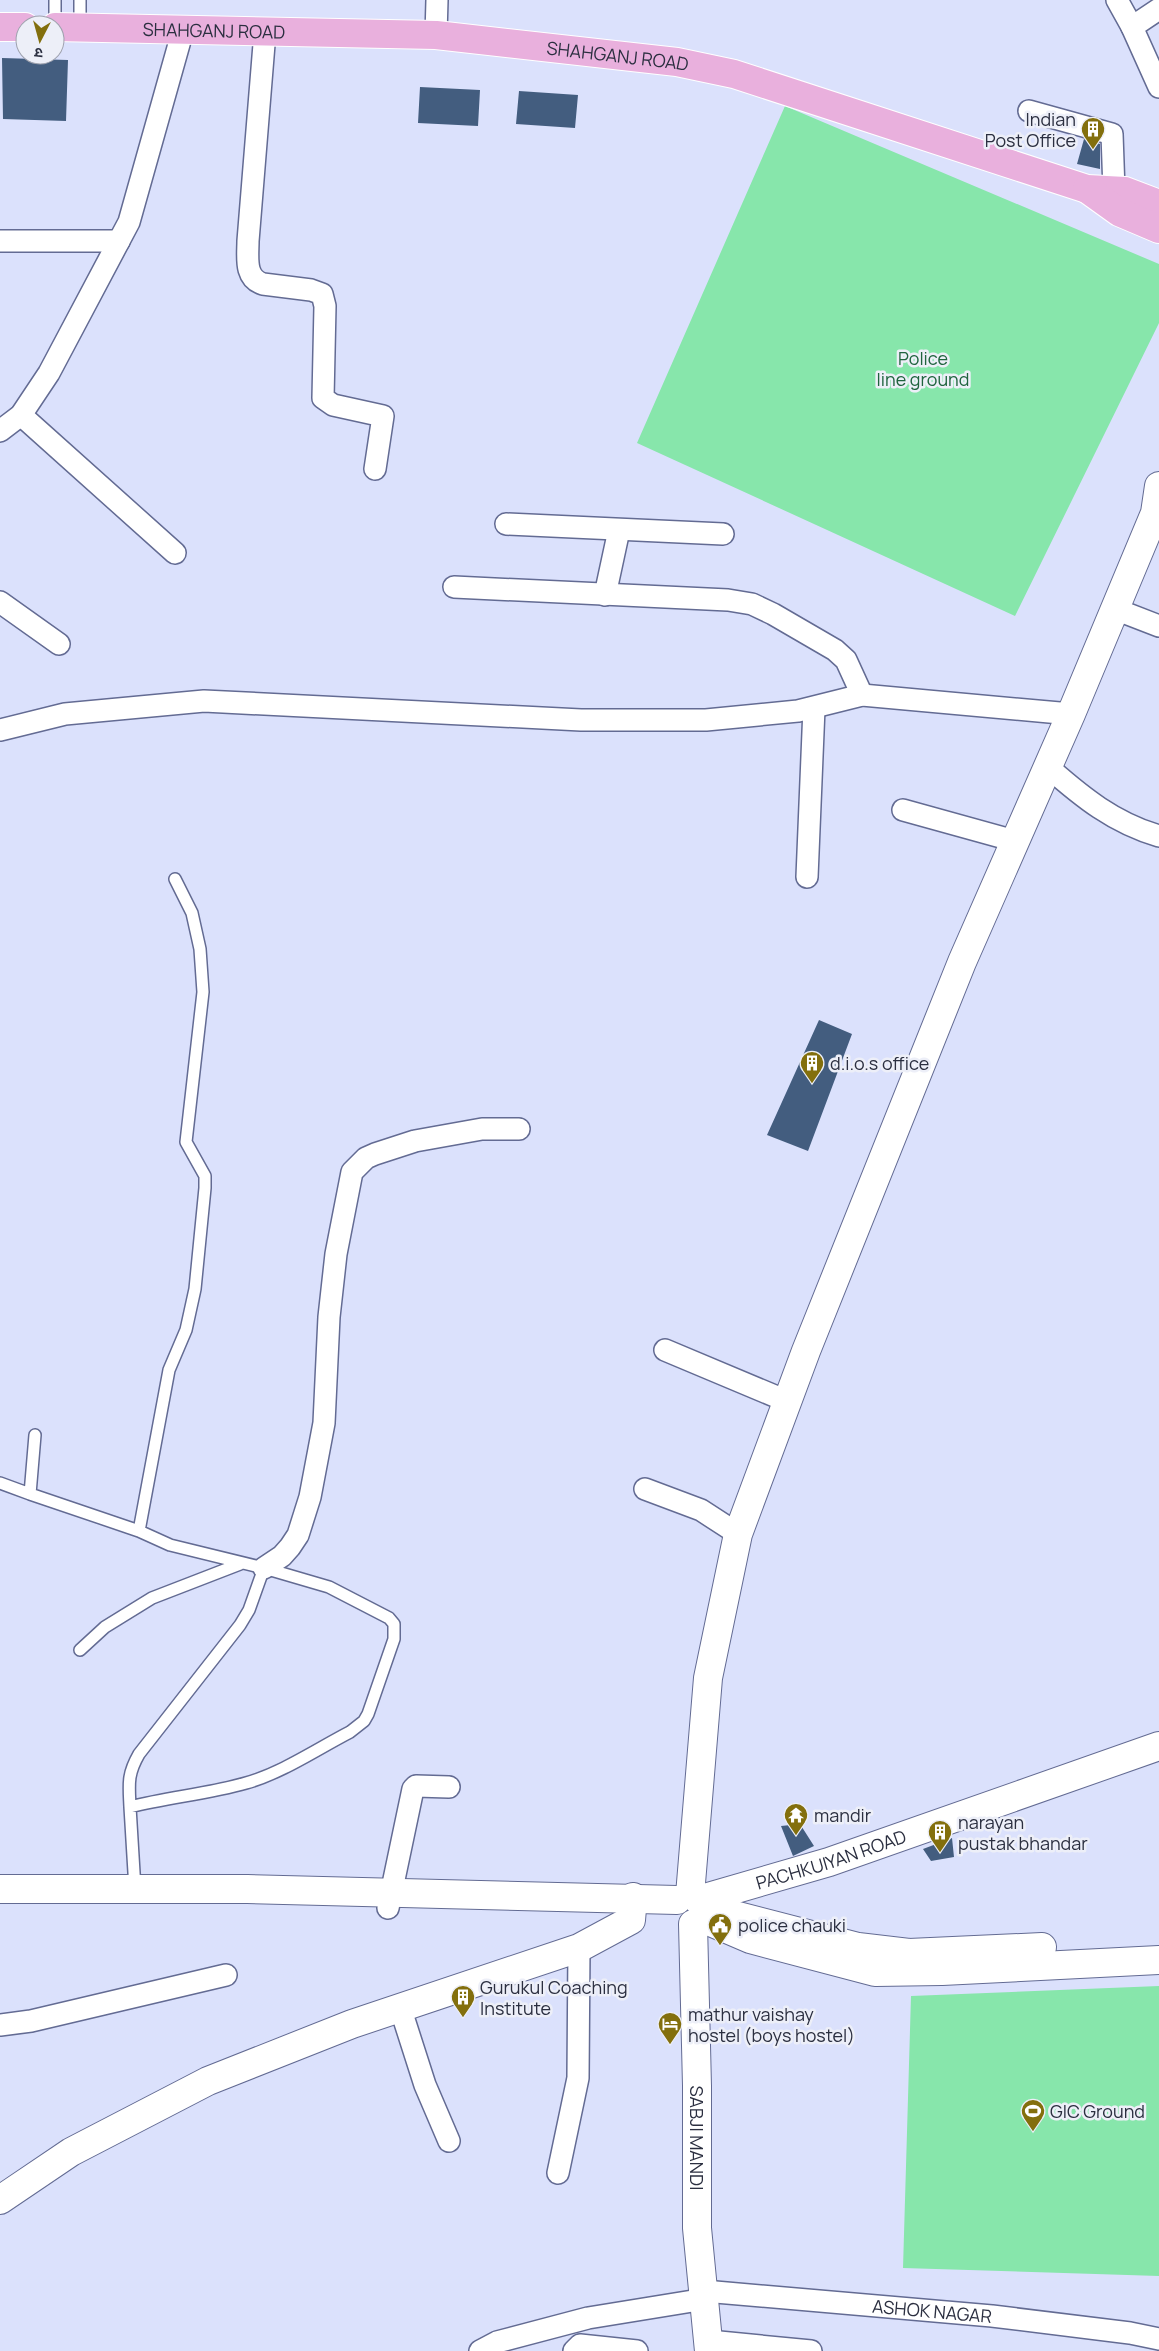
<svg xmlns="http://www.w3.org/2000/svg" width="1159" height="2351" viewBox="0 0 1159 2351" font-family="Manrope,'Noto Sans Devanagari',sans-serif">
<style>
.green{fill:#87e6ab}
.building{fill:#435d7f}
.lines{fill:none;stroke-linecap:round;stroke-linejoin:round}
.lane-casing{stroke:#636b93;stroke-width:14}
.street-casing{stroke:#636b93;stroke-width:24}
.secondary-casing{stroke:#636b93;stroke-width:30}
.primary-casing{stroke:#fff;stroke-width:30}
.lane{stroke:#fff;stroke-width:11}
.street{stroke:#fff;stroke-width:21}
.secondary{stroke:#fff;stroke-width:28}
.primary{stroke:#e9b0dd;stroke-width:28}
.labels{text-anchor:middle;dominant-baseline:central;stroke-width:5;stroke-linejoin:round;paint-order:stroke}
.street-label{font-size:18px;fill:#2b2f40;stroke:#edeff8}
.poi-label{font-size:18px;fill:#2b2f40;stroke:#edeff8;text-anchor:start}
.park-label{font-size:18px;fill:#1f643e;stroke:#edeff8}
</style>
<rect width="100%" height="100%" fill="#dbe1fc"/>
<path class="green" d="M785 106 1159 264V323L1015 616 637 443Z
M1159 1986V2276L903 2268 911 1996Z"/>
<path class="building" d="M2 58 68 60 66 121 3 119Z
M420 87 480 90 478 126 418 123Z
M519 91 578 95 575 128 516 124Z
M1084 139 1100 144V169L1077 164Z
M819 1020 852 1034 808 1151 767 1135Z
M800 1824 814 1846 793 1856 781 1826Z
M952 1838 954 1857 931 1861 923 1849Z"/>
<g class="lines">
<g class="lane-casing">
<path id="lane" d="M80 0V27
M55 25V0
M35 1435 30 1494 139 1531
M0 1483 30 1494
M80 1650 105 1627 152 1598 240 1564
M130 1807C129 1784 127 1775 139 1754L240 1625 249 1610 264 1568 170 1545 139 1531 169 1370 186 1330 195 1289 205 1188V1176L186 1142 203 992 200 949 192 913 175 879
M135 1889 130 1807C169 1797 208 1794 246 1783 282 1773 317 1749 350 1732L364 1721 368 1714 394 1639V1624L389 1618 329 1587 264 1568"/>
</g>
<g class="street-casing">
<g id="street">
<path d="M1117 0 1132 27 1159 87"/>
<path d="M1132 27 1159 9"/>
<path d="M265 32 248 241C248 257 244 278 263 284L311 290 322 294 325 306 323 398 333 405 383 416 375 469"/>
<path d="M436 35 437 0"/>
<path d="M1029 111 1112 134 1114 191"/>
<path d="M0 241H119"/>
<path d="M21 415 175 553"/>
<path d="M0 431 21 415 49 373 129 222 183 30"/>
<path d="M506 524 723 534"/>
<path d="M454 587 728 600 752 604 773 614 835 650 846 660 862 695"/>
<path d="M605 595 619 530"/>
<path d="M0 602 59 644"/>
<path d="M1115 609 1159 626"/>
<path d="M0 730 65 714 204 701 581 720H706L798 711 862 695 1071 714"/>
<path d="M1048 767C1082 797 1114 823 1159 836"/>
<path d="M903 810 1015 841"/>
<path d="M807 877 814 708"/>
<path d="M665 1350 789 1402"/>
<path d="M645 1489 701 1510 738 1534"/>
<path d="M264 1568 282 1556 290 1547 298 1535 310 1497 324 1423 329 1317 336 1254 352 1172 366 1158 375 1154 415 1141 482 1129H519"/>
<path d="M388 1908 413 1789 416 1786 449 1787"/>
<path d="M400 2007 425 2085 449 2141"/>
<path d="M0 2025 31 2021 226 1975"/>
<path d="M558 2173 578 2078 579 1948"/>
<path id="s1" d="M704 2291 992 2316 1130 2333 1159 2339"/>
<path d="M709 2341 811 2351"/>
<path d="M480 2351 497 2342 588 2318 705 2299"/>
<path d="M574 2351 580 2345 637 2351"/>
</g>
</g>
<g class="secondary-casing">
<g id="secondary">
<path d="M0 1889H247L677 1900"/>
<path d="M690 1895 708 1678 738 1534 806 1351 962 962 1071 714 1155 513 1159 486"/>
<path id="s2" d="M698 1900 829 1862 1159 1746"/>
<path d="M715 1910 858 1947 909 1953 1042 1947"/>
<path d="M701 1918 750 1939 875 1972 942 1971 1159 1960"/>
<path id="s3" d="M693 1924 697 2086V2228L709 2351"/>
<path d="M0 2200 71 2152 208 2081 352 2024 579 1948 631 1920 633 1897"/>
</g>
</g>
<g class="primary-casing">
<g id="primary">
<path d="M0 27H25"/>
<path id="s4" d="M55 27 436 35 677 62 734 74 1087 189 1125 191 1159 204"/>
<path d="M1087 189 1119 212 1159 229"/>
</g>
</g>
<use href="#lane" class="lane"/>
<use href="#street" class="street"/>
<use href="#secondary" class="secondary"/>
<use href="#primary" class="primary"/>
</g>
<defs>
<g id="building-pin" transform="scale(1.25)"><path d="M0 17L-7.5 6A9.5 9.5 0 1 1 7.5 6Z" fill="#836f0d" stroke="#edeff8"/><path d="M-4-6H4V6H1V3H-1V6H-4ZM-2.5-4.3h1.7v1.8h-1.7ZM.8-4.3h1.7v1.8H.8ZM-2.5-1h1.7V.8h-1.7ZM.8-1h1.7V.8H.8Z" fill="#fff"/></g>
<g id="temple-pin" transform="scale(1.25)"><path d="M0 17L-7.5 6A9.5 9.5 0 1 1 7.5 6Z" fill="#836f0d" stroke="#edeff8"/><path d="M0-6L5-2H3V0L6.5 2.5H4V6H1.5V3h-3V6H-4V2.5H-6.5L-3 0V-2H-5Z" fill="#fff"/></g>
<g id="civic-pin" transform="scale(1.25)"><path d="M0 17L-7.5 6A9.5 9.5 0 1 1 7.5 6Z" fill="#836f0d" stroke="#edeff8"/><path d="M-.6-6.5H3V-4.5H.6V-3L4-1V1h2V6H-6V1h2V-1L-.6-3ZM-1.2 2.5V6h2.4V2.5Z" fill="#fff"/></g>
<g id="hotel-pin" transform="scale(1.25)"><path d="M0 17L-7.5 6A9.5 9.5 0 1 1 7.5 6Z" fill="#836f0d" stroke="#edeff8"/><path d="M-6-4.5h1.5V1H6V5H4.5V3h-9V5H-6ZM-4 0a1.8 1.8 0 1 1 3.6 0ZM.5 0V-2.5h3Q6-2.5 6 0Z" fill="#fff"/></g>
<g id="stadium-pin" transform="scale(1.25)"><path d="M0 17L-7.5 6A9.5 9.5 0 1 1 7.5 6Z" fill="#836f0d" stroke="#edeff8"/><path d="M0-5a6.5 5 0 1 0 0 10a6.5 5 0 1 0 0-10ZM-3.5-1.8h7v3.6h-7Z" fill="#fff"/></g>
</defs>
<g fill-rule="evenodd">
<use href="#building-pin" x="1093" y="129"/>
<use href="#building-pin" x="812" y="1063"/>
<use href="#temple-pin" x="796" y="1815"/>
<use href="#building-pin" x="940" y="1832"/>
<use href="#civic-pin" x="720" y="1925"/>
<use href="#building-pin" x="463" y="1997"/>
<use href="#hotel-pin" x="670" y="2024"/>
<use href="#stadium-pin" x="1033" y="2111"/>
</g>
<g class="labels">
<g class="street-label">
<text stroke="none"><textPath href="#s4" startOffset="159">SHAHGANJ ROAD</textPath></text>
<text stroke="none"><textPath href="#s4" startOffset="564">SHAHGANJ ROAD</textPath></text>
<text stroke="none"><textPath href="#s2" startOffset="139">PACHKUIYAN ROAD</textPath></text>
<text stroke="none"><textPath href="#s3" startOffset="214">SABJI MANDI</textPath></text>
<text stroke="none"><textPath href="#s1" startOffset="229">ASHOK NAGAR</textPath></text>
</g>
<g class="poi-label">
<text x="1076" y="119" text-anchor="end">Indian<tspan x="1076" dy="21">Post Office</tspan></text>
<text x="830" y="1063">d.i.o.s office</text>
<text x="814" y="1815">mandir</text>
<text x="958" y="1822">narayan<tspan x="958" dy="21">pustak bhandar</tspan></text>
<text x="738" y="1925">police chauki</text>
<text x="480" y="1987">Gurukul Coaching<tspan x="480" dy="21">Institute</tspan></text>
<text x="688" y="2014">mathur vaishay<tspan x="688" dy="21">hostel (boys hostel)</tspan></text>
<text x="1050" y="2111">GIC Ground</text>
</g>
<g class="park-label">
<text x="923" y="358">Police<tspan x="923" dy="21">line ground</tspan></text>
</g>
</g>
<g transform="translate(40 40) rotate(186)"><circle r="24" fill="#edeff8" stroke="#9fa2ae"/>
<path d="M0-4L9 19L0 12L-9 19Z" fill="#836f0d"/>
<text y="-8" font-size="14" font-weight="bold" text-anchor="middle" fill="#2b2f40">उ</text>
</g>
</svg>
